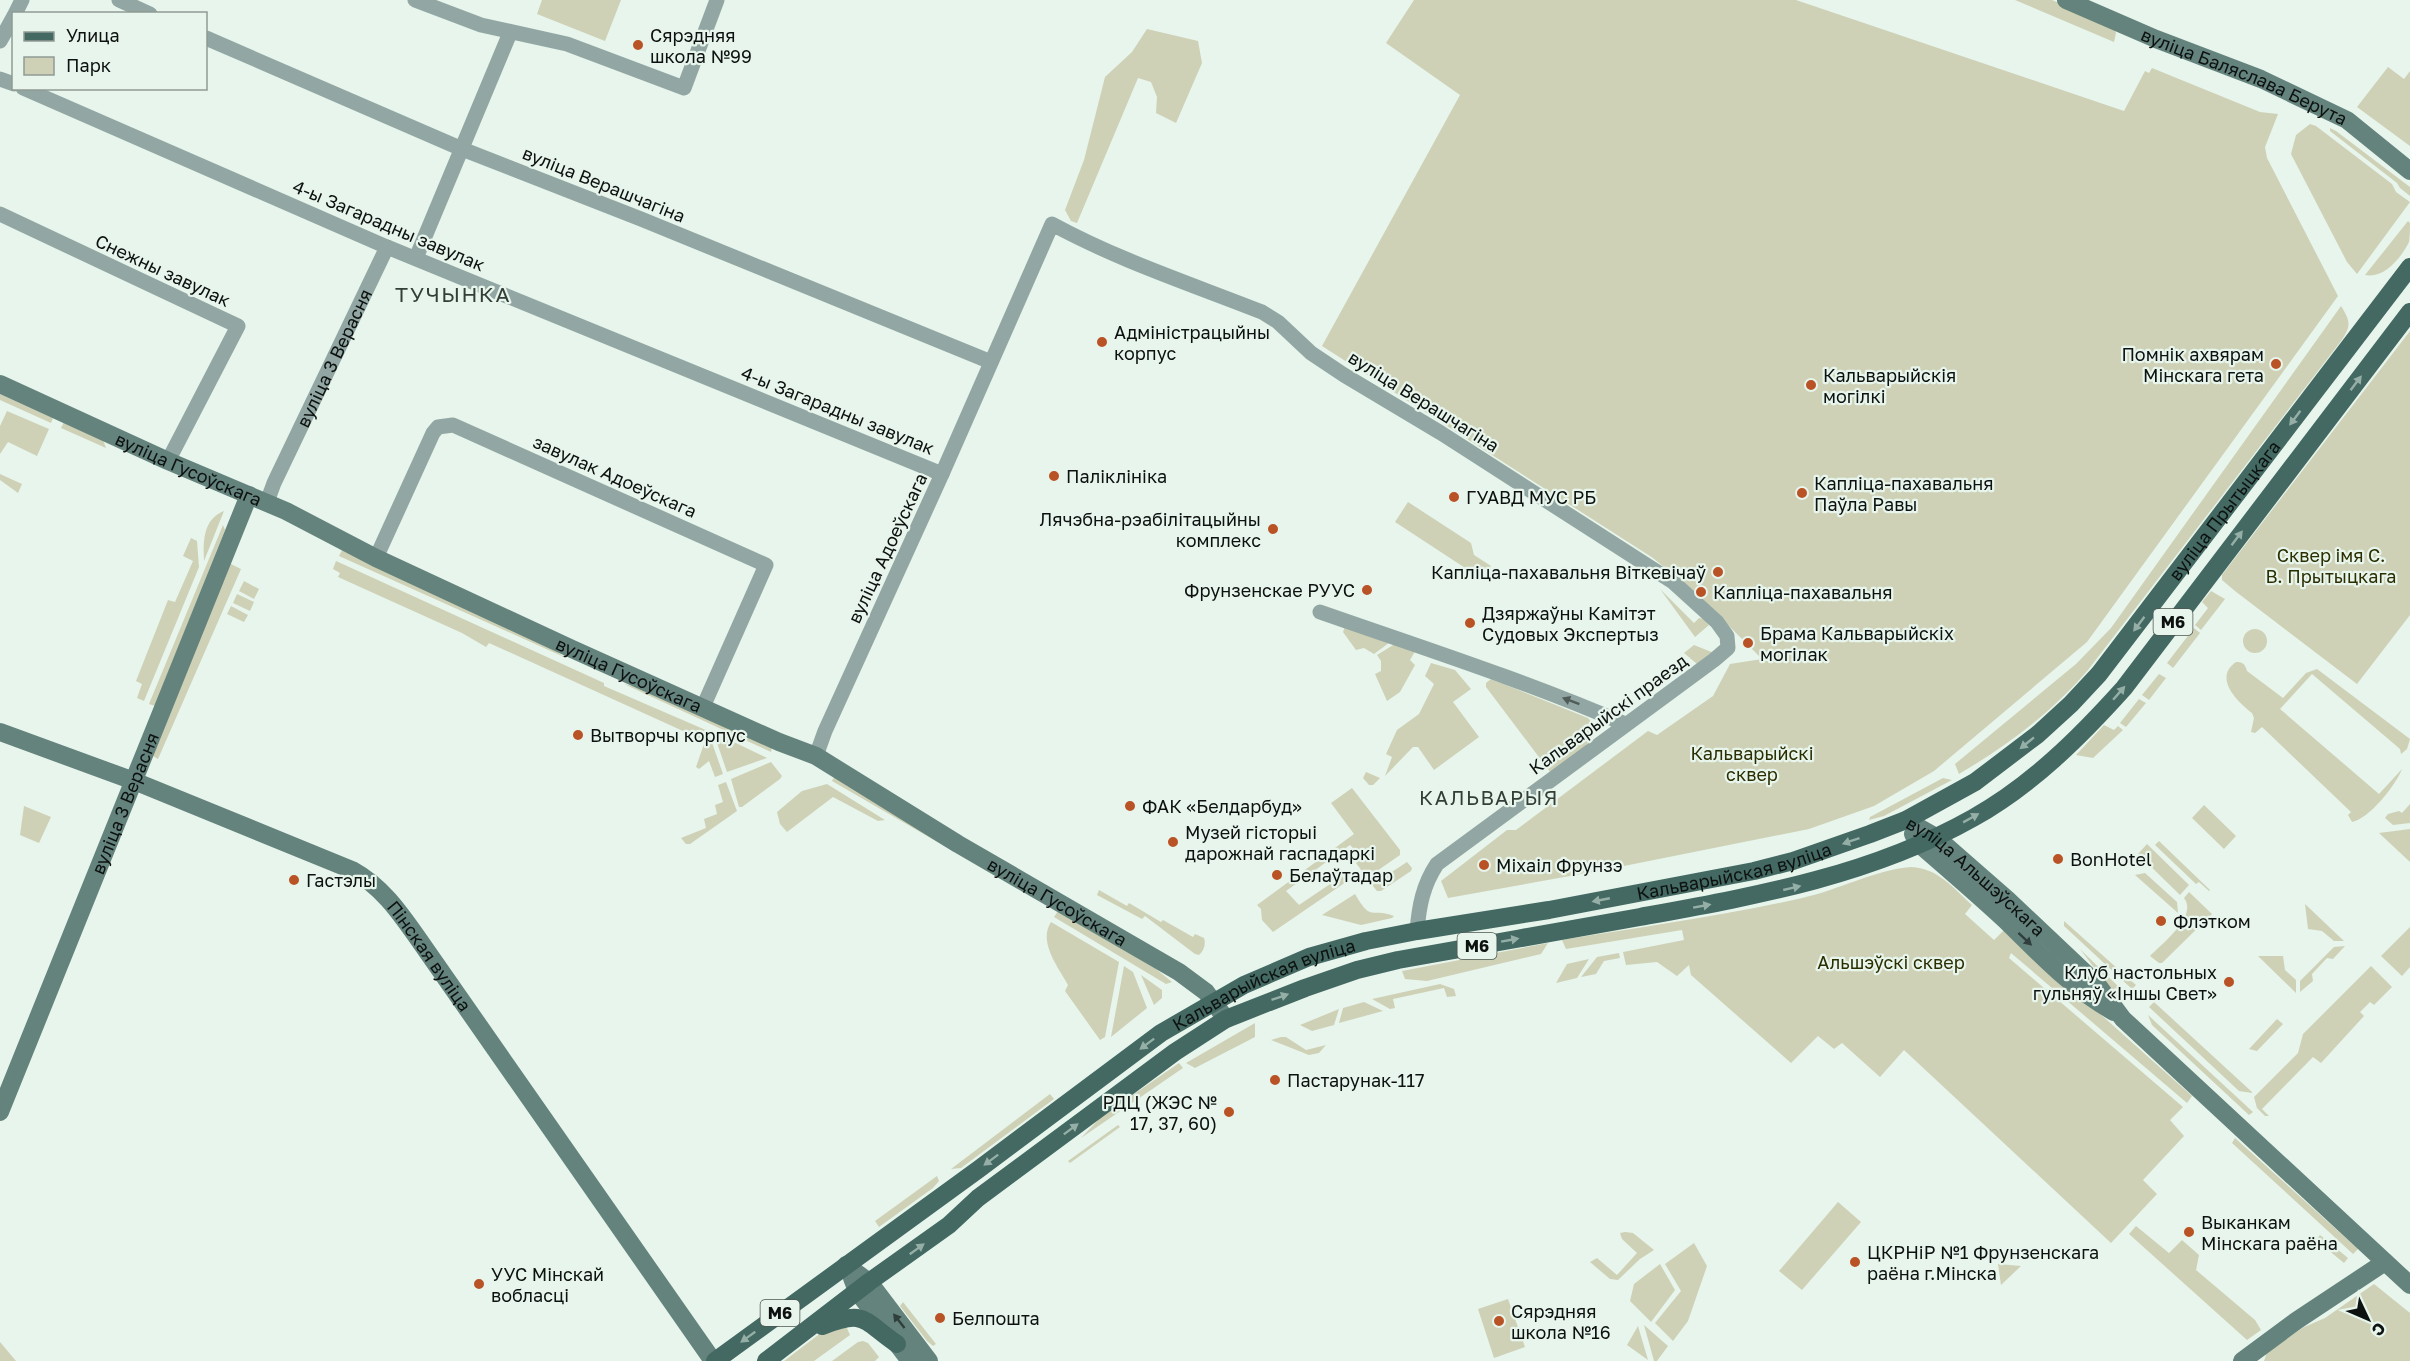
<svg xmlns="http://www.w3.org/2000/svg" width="2410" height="1361" viewBox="0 0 2410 1361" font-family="'Golos Text',sans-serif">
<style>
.green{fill:#ced1b6}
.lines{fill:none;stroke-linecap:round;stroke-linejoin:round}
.street{stroke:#92a7a3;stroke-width:15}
.secondary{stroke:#64837d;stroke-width:18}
.primary{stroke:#436962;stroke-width:18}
.oneway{fill:#95afa7}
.oneway2{fill:#505c59}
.oneway3{fill:#303f3b}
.poi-dot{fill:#b95325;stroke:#e7f5ec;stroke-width:2}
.labels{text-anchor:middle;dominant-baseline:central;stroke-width:4.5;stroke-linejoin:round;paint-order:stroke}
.shield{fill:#e7f5ec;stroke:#4e5551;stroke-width:1.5}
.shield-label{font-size:16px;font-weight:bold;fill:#0d110f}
.poi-label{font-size:18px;fill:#0d110f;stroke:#e7f5ec;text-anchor:start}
.street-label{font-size:18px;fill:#0d110f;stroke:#e7f5ec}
.park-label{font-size:18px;fill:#2c2e00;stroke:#e7f5ec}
.neighbourhood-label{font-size:20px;letter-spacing:1.5px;fill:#333e37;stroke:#e7f5ec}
.quarter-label{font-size:21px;letter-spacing:1.5px;fill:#333e37;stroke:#e7f5ec}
</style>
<rect width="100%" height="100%" fill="#e7f5ec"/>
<path class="green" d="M542 0H621L605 41 537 14Z
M1414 0H1796L2124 111 2145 71 2149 73 2152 68 2260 112 2278 114 2265 147 2267 158 2338 296 2087 642 1934 771 1874 806 1809 829 1609 869 1448 898 1441 881 1507 830H1516L1648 731 1657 735 1713 696 1730 664 1762 659 1703 600 1653 558 1322 346 1460 95 1386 43Z
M2015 0H2052L2102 21 2114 28 2116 33 2114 42Z
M1147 29 1198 41 1202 63 1176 123 1156 113 1157 97 1151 82 1138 78 1077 223 1071 221 1065 210 1084 160 1105 77 1132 52Z
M2388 67 2404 79 2410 71V146L2357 107Z
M2310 124 2316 126 2392 184 2396 192 2410 202 2357 274 2347 262 2291 154 2296 135Z
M2330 128 2336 131 2410 187V196L2400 188 2397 183 2330 131Z
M2408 221 2410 223C2410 229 2410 237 2409 242 2401 258 2384 279 2365 275Z
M2341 306C2351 322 2351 326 2341 341L2088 670C2051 713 2008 745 1959 774L1955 764 2076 664 2111 628Z
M2410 331V615L2357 684 2235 591 2222 580V575Z
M0 394 53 418 51 423 0 400Z
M7 411 49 429 37 456 8 442 0 454V426Z
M64 422 103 440 106 448 61 428Z
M0 474 22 484 18 493 0 480Z
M1408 502 1471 543 1474 555 1491 566 1482 579 1395 522Z
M224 511 204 561C203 542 203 519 224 511Z
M223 525 225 530 155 706 149 704Z
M191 538 197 541 199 567 144 701 137 698 142 684 136 681 168 600 175 602 193 561 183 556Z
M342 550 546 644 564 657 339 556Z
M336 561 604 683V686L708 731 723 774 715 777 709 761 699 769 696 767 705 741 489 643 486 647 462 633 338 577 340 573 333 569Z
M229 563 241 569 158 759 153 756Z
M244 581 259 589 254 599 239 591Z
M1660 589 1694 623 1699 618 1704 619 1709 625 1695 637Z
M2211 591 2225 599 2201 630 2195 625 2208 608 2202 602Z
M237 594 254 602 250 611 233 603Z
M231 606 248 615 244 622 227 614Z
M1345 626 1393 640 1374 654 1364 648 1356 650 1343 632Z
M2194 628 2200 633 2173 668 2167 663Z
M2243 641a12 12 0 1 1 24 0a12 12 0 1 1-24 0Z
M1398 642 1417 648 1410 660 1415 665 1400 692 1387 701 1375 674 1381 671V661L1377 655Z
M1694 645 1714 653 1697 664 1684 653Z
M2236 662C2243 662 2245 664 2247 671L2283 698 2306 673 2317 669 2410 739 2407 749 2401 754 2400 749 2312 674 2280 709 2379 794 2402 769C2396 785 2369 819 2352 822L2348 815 2351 812 2262 727 2255 733 2251 732 2254 718 2252 713C2237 701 2213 678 2236 662Z
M1431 663 1455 670 1471 689 1453 702 1479 737 1434 770 1418 747H1413L1385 776 1392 757 1386 754 1397 730 1419 714 1434 684 1425 676Z
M2159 674 2166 678 2149 700 2142 695Z
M1491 679 1588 718C1590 721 1593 723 1594 727 1598 743 1562 764 1551 773L1486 687V683Z
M624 684 644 689 772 748 771 752Z
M2139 699 2146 703 2126 727 2120 723Z
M2104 725 2114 730 2118 726 2123 730 2093 758 2076 755Z
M715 733 767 758 727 772 714 734Z
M771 762 782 776 780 779 742 807H739L731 779Z
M1366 772 1380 778 1373 785H1369L1363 778Z
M834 777 947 845 946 847 832 781Z
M1943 778 1952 780 1884 816 1869 820 1870 817Z
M726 782 737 811 690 844H686L681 838 706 828 704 819 717 814 715 805 723 802 718 785Z
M827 784 885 820 878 821 833 797 787 832 780 824 777 812 802 791Z
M1352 788 1400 850V855L1367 878 1356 863 1363 858 1350 845 1286 891 1299 905 1342 876 1346 882 1273 932 1262 920 1261 909 1257 905 1354 834 1331 803Z
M2410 804V823L2393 825 2385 818 2388 814 2399 811 2402 813Z
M2204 805 2236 836 2224 849 2192 818Z
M24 806 51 817 39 843 20 835Z
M2410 829V862L2379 833Z
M2159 841 2210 890 2209 891 2199 882 2196 884 2155 845Z
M2147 844 2189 885 2180 895 2138 854Z
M1407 862 1412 868 1411 871 1381 891H1377L1372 885Z
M1911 867C1938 868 1953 888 1972 905L1965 914 1994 940 2005 929 2192 1096 2187 1103 2011 953 2009 958 2183 1107 2170 1120 2184 1136 2143 1180 2157 1194 2111 1243 1904 1050 1880 1077 1842 1043 1834 1049 1818 1036 1791 1063 1691 975 1689 965 1677 976 1657 962 1626 965 1623 952 1684 940 1682 930 1566 949 1562 940C1642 927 1723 916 1802 898 1839 890 1874 870 1911 867Z
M2145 873 2177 902 2178 913 2135 875Z
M1099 890 1127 906 1129 903 1161 922 1163 920 1193 937 1195 934 1204 938C1206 944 1204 951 1199 955L1195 954 1145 916 1142 919 1097 895Z
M2189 892 2212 914 2162 963H2159L2150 956C2163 943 2198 916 2184 898Z
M1355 894C1372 923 1370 907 1394 916L1392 918 1361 925 1322 915Z
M2305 904 2344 941H2334L2322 931 2308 929Z
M1058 911 1156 969 1172 982 1166 984 1054 917Z
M2064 921 2136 985 2132 989 2064 926Z
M1051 922 1119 962 1105 1037 1100 1040 1065 991 1068 985C1058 967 1038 942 1051 922Z
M2410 927V967L2402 976 2381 956Z
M1548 943 1541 954 1427 981 1405 979 1402 971Z
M2345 946 2333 959 2327 958 2312 974 2313 981 2300 992V981L2334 947Z
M2080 949 2126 994 2121 998 2114 994Z
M1619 953 1620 958 1604 961 1596 974 1581 977 1597 957Z
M2258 956H2283L2285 970 2296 980V993Z
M1589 959 1577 978 1556 983 1567 964Z
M1124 966 1133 972 1147 1008 1111 1037Z
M2371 966 2392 987 2374 1005 2370 1002 2360 1012 2364 1016 2321 1063 2313 1057 2262 1109 2269 1116H2265L2257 1108 2254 1097 2298 1053 2303 1034Z
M1141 975 1162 990V998L1154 1005Z
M1440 984 1454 989 1456 996 1447 997 1444 988 1393 999 1395 1008 1390 1009 1372 999Z
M1364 1002 1383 1011 1339 1023 1343 1008Z
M2154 1002 2252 1092V1093L2239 1091 2149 1007Z
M1339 1009 1334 1025 1312 1031 1300 1025Z
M2148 1015 2253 1112 2249 1115 2152 1025Z
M2277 1019 2283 1024 2257 1051 2249 1049Z
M1255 1023V1037L1195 1068 1186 1063Z
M1281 1037H1286L1306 1050 1326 1045 1319 1053 1309 1055 1271 1040Z
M1179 1063 1183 1068 1081 1138 1101 1117Z
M1050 1094 1054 1099 961 1168 951 1169Z
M1118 1125 1120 1127 1070 1163 1068 1161Z
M2235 1138 2358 1249 2353 1254 2232 1143Z
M937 1176 939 1181 933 1188 879 1227 875 1221Z
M1838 1202 1861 1222 1802 1290 1779 1271Z
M2136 1226 2169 1253 2182 1240 2199 1255 2196 1270 2255 1320 2261 1330 2247 1340 2129 1234Z
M1625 1232 1633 1233 1654 1250 1640 1259 1618 1280 1610 1279 1590 1262 1597 1258 1617 1275 1637 1253 1622 1239 1620 1233Z
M2320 1235 2348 1258 2344 1263 2316 1240Z
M1694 1243 1707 1266 1688 1321 1673 1341 1655 1323 1681 1291 1665 1264Z
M1660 1264 1675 1290 1651 1322 1630 1301 1634 1284Z
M1998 1264 2021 1266 2001 1285Z
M2374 1284 2410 1313V1361H2264L2267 1352 2302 1328 2325 1318Z
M1508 1299 1525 1347 1494 1358 1478 1309Z
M903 1302 936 1344 933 1346 927 1341 900 1306Z
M1644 1325 1668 1346 1657 1361H1654Z
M846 1326 850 1335 814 1361H784L826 1329Z
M1638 1326 1648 1360 1627 1345Z
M863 1341 868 1343 879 1357 875 1361H832L858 1342Z
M0 1342 16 1361H0Z"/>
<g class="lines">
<g class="street">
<path d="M119 0 150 14"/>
<path d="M415 0 481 25 567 44 684 88 717 0"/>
<path d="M15 14 22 0"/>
<path d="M206 38 462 149 641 219 991 362"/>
<path d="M0 41 14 16"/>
<path d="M0 79 14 84"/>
<path d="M23 88 387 247 942 474"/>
<path d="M0 214 238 326 168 461"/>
<path d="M416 258 510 33"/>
<path id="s1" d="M267 502 274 483 387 247"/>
<path d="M376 558 433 433 438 427 453 425 766 565 703 707"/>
<path d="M1320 612C1423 648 1526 681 1625 724"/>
<path d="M816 756 825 731 942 474 1052 224C1118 260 1191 284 1262 312L1278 322 1311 353 1344 375 1441 433 1673 582 1717 622 1727 636 1728 648 1714 660 1437 864C1423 885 1419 906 1417 931"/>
</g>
<g class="secondary">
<path id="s2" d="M2066 0 2156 39 2261 79 2347 120 2410 171"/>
<path id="s3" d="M0 384 168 461 286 511 376 558 572 649 779 742 816 756 958 844 1179 972 1206 992 1226 1019"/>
<path id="s4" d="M0 732 134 781 352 870C381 886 398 910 417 937L713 1361"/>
<path id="s5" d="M1906 820 1936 837 2008 900 2097 984 2123 1019 2410 1285"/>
<path d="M1913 834 1919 844C1948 869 1977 894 2005 920 2039 953 2072 989 2114 1012"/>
<path id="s6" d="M0 1112 249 495"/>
<path d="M846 1265 869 1282 929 1361"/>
<path d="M852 1278 857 1291 910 1361"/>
<path d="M2242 1361 2296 1321 2385 1262"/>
</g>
<g class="primary">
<path d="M822 1326C866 1309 862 1320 897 1344"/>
<path id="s7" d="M715 1361 979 1169 1161 1033 1244 985 1309 957 1366 941 1417 931 1549 910 1754 871 1793 861 1870 834 1906 820 1975 782 2037 735 2071 704 2099 674 2410 267"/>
<path d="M766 1361 869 1282 949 1225 978 1198 1175 1052 1226 1019 1305 988 1357 970 1398 960C1479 946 1559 931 1640 917 1755 896 1870 876 1973 818 2032 785 2080 737 2124 688L2410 312"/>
</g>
</g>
<defs><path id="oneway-solid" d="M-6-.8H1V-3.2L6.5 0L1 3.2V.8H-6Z" transform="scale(1.5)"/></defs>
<g class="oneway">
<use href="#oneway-solid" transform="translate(2356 383) rotate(-53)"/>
<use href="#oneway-solid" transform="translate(2295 418) rotate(127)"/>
<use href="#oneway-solid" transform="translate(2237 538) rotate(-53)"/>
<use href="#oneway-solid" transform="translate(2139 624) rotate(127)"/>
<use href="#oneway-solid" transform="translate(2119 693) rotate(-49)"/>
<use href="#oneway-solid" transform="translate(2027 743) rotate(141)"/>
<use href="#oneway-solid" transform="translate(1971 818) rotate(-29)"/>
<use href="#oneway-solid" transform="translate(1851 841) rotate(161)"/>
<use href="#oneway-solid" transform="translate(1792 888) rotate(-13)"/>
<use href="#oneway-solid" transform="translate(1601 900) rotate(169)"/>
<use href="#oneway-solid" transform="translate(1702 906) rotate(-10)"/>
<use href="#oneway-solid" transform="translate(1510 940) rotate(-10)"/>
<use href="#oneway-solid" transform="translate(1280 997) rotate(-19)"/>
<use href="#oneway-solid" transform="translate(1147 1044) rotate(143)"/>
<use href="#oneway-solid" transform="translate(1071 1129) rotate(-37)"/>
<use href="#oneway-solid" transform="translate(991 1160) rotate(143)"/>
<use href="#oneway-solid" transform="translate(917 1249) rotate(-36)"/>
<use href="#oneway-solid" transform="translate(748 1337) rotate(144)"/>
</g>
<use class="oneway2" href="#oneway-solid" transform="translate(1571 701) rotate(-159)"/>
<g class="oneway3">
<use href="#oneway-solid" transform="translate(2025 939) rotate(43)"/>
<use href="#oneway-solid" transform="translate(899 1321) rotate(-128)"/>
</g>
<g class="poi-dot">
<circle cx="638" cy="45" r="6"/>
<circle cx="1102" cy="342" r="6"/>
<circle cx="2276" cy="364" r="6"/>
<circle cx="1811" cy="385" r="6"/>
<circle cx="1054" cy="476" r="6"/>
<circle cx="1802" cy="493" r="6"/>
<circle cx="1454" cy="497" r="6"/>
<circle cx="1273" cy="529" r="6"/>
<circle cx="1718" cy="572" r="6"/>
<circle cx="1367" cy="590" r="6"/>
<circle cx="1701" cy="592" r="6"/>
<circle cx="1470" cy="623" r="6"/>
<circle cx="1748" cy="643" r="6"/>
<circle cx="578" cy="735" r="6"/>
<circle cx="1130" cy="806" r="6"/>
<circle cx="1173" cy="842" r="6"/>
<circle cx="2058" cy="859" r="6"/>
<circle cx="1484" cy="865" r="6"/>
<circle cx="1277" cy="875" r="6"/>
<circle cx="294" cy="880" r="6"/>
<circle cx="2161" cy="921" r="6"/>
<circle cx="2229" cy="982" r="6"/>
<circle cx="1275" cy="1080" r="6"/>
<circle cx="1229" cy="1112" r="6"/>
<circle cx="2189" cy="1232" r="6"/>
<circle cx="1855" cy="1262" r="6"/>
<circle cx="479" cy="1284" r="6"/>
<circle cx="940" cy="1318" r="6"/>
<circle cx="1499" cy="1321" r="6"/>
</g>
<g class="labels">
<g class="shield">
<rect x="2153.5" y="609" width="39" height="26" rx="4.5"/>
<rect x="1457.5" y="933" width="39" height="26" rx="4.5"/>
<rect x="760.5" y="1300" width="39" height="26" rx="4.5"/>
</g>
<g class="shield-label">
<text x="2173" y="622">М6</text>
<text x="1477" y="946">М6</text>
<text x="780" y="1313">М6</text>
</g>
<g class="poi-label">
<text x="650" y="35">Сярэдняя<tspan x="650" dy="21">школа №99</tspan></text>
<text x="1114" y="332">Адміністрацыйны<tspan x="1114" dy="21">корпус</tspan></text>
<text x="2264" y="354" text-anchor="end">Помнік ахвярам<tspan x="2264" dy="21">Мінскага гета</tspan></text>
<text x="1823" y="375">Кальварыйскія<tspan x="1823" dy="21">могілкі</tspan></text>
<text x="1066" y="476">Паліклініка</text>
<text x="1814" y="483">Капліца-пахавальня<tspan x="1814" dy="21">Паўла Равы</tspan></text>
<text x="1466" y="497">ГУАВД МУС РБ</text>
<text x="1261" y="519" text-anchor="end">Лячэбна-рэабілітацыйны<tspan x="1261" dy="21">комплекс</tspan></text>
<text x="1706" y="572" text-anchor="end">Капліца-пахавальня Віткевічаў</text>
<text x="1355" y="590" text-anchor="end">Фрунзенскае РУУС</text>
<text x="1713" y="592">Капліца-пахавальня</text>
<text x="1482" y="613">Дзяржаўны Камітэт<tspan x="1482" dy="21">Судовых Экспертыз</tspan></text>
<text x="1760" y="633">Брама Кальварыйскіх<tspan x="1760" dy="21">могілак</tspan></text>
<text x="590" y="735">Вытворчы корпус</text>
<text x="1142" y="806">ФАК «Белдарбуд»</text>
<text x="1185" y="832">Музей гісторыі<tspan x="1185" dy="21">дарожнай гаспадаркі</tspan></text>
<text x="2070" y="859">BonHotel</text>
<text x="1496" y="865">Міхаіл Фрунзэ</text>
<text x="1289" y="875">Белаўтадар</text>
<text x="306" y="880">Гастэлы</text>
<text x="2173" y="921">Флэтком</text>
<text x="2217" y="972" text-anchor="end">Клуб настольных<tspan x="2217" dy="21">гульняў «Іншы Свет»</tspan></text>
<text x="1287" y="1080">Пастарунак-117</text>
<text x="1217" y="1102" text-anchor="end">РДЦ (ЖЭС №<tspan x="1217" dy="21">17, 37, 60)</tspan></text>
<text x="2201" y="1222">Выканкам<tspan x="2201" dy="21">Мінскага раёна</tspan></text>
<text x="1867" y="1252">ЦКРНіР №1 Фрунзенскага<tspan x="1867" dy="21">раёна г.Мінска</tspan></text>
<text x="491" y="1274">УУС Мінскай<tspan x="491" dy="21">вобласці</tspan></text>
<text x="1511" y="1311">Сярэдняя<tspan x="1511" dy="21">школа №16</tspan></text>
<text x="952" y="1318">Белпошта</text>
</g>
<g class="street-label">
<text stroke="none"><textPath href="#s2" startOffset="194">вуліца Баляслава Берута</textPath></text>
<text transform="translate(604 184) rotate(22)">вуліца Верашчагіна</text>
<text transform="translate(389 225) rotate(23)">4-ы Загарадны завулак</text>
<text transform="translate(163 270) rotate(25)">Снежны завулак</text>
<text stroke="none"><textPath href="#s1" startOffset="159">вуліца 3 Верасня</textPath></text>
<text transform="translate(1424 401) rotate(32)">вуліца Верашчагіна</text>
<text transform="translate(838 410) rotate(22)">4-ы Загарадны завулак</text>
<text stroke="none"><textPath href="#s3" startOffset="207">вуліца Гусоўскага</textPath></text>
<text transform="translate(615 476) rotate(24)">завулак Адоеўскага</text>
<text stroke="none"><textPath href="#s7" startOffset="1784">вуліца Прытыцкага</textPath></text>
<text transform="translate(887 548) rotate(-65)">вуліца Адоеўскага</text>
<text stroke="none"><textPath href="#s3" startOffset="693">вуліца Гусоўскага</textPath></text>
<text transform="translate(1608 714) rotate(-36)">Кальварыйскі праезд</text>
<text stroke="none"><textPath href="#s6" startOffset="333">вуліца 3 Верасня</textPath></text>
<text stroke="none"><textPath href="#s7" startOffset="1154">Кальварыйская вуліца</textPath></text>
<text stroke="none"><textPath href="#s5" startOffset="90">вуліца Альшэўскага</textPath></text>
<text stroke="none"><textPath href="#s3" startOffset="1179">вуліца Гусоўскага</textPath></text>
<text stroke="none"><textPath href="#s4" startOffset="495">Пінская вуліца</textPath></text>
<text stroke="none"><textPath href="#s7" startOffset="668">Кальварыйская вуліца</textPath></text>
</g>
<g class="park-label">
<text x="2331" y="555">Сквер імя С.<tspan x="2331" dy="21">В. Прытыцкага</tspan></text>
<text x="1752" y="753">Кальварыйскі<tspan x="1752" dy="21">сквер</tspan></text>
<text x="1891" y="962">Альшэўскі сквер</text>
</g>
<g class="neighbourhood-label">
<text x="1489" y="797">КАЛЬВАРЫЯ</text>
</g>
<g class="quarter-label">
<text x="453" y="294">ТУЧЫНКА</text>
</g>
</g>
<rect x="12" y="12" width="195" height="78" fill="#e7f5ec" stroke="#909a94" stroke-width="1.5"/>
<rect x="24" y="32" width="30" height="9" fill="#436962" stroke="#909a94" stroke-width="1.5"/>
<text x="66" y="42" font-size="18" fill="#0d110f">Улица</text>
<rect x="24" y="57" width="30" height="18" fill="#ced1b6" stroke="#909a94" stroke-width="1.5"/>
<text x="66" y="72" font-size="18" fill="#0d110f">Парк</text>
<g transform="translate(2368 1319) rotate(134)" stroke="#e7f5ec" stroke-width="4.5" paint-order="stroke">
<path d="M0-4.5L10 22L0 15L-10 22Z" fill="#0d110f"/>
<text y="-9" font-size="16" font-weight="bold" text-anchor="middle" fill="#0d110f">С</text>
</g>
</svg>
